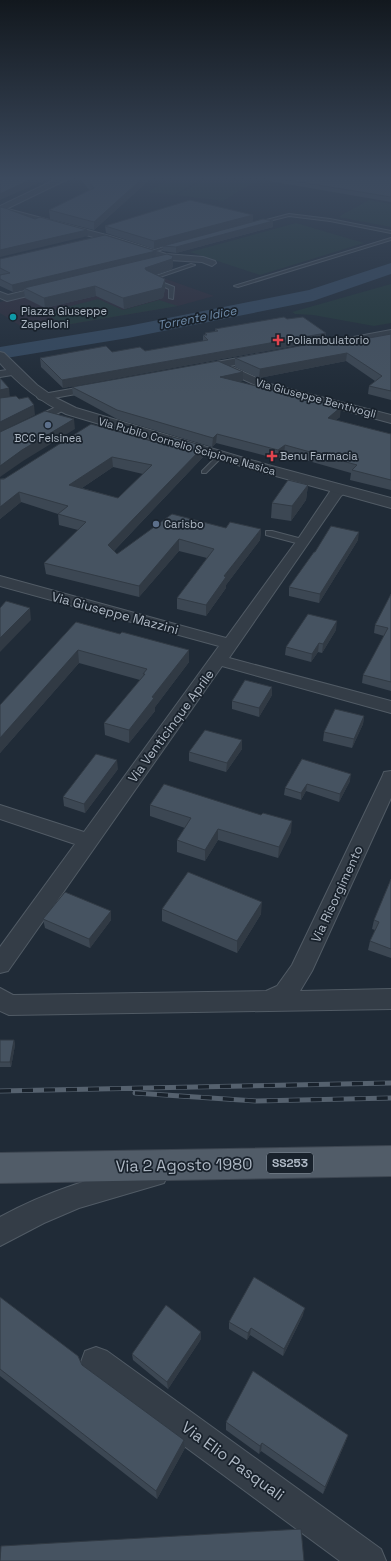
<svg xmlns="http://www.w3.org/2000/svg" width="391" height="1561" viewBox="0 0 391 1561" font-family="'Space Grotesk',sans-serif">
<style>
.medical{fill:#2c2b39}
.green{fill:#223738}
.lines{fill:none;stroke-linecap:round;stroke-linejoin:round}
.river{fill:#34485e;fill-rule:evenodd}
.service-casing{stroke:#515b65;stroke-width:2}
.minor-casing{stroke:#515b65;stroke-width:2}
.tertiary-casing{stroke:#515b65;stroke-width:2}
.primary-casing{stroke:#3d4651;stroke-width:2}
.service{fill:#343d47;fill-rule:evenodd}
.minor{fill:#343d47;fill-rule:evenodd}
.tertiary{fill:#343d47;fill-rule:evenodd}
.primary{fill:#515c68;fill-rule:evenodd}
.rail-casing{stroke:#55616e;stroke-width:5}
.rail{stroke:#19222c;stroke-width:3.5;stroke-dasharray:11;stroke-linecap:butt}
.wall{fill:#3c4753;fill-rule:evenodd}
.shaded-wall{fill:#313a44}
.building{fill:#465361;stroke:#313a44;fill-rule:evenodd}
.culture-dot{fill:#0f9aa8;stroke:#19222c;stroke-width:1.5}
.health-dot{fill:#e0444e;stroke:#19222c;stroke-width:1.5}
.service-dot{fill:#5c6f8a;stroke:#19222c;stroke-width:1.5}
.labels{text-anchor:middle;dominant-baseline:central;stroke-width:3.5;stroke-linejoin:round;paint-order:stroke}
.far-poi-label{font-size:11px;fill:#aeb8c4;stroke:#19222c;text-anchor:start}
.far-street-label{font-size:11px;fill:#aeb8c4;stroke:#19222c}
.far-water-label{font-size:12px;font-style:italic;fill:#6f8ba8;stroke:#19222c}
.shield{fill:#19222c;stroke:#818b96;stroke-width:1}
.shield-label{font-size:12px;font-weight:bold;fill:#aeb8c4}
.street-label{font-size:13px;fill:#aeb8c4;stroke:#19222c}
.near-street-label{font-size:16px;fill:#aeb8c4;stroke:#19222c}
</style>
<rect width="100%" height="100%" fill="#202b37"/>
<path class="medical" d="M138 269 214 296 178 306 43 329 27 330 0 313V302Z"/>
<path class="green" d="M176 176 204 178 174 195 148 192Z
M209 177 254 182 223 201 176 195Z
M369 200 391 204V227L338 217Z
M296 223 364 243 260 275 190 252Z
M391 284V323L374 326 313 315 295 314 292 312Z
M98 299 123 310 159 300 178 306 65 325 44 313Z"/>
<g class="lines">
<path class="river" d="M391 263V274L313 301 128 338 0 359V347L128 326 309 290Z"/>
<g class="service-casing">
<path id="service" d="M289 214 330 219 391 231V233L330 221 289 216 257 224 255 223Z
M391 238V240L238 287 234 286Z
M174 244 178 245 153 252 151 251Z
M191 264 195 265 154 279 174 287 173 299 169 298V289L147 279Z
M218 455 223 456 206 473H202V471Z
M266 531H272L306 540 307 542 306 544H300L266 535Z"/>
</g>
<g class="minor-casing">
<path id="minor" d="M0 207 110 236 166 254 203 257 215 261 216 263 212 266 202 262 169 260 104 240 0 211Z
M49 285 54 288 52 290 7 301 0 298V292L8 295Z
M391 330V336L316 350 311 347 316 344Z
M260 354 265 357 264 359 230 366 270 384 391 415V423L262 388 218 368 200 371 195 368 200 365Z
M14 369 18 370 19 372 18 374 0 377V371Z
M99 384 103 385 105 387 103 389 43 400 39 399 37 397 39 395 43 394Z
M62 404 66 405 68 407 66 409 0 443V434Z
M341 486 346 487 348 490 341 496 229 658 391 701V713L222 666 8 971 0 973V947L75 844 0 819V805L84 832 219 646 0 586V576L226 638 298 539 331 490Z
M391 771V798L312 971 300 991 391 989V1009L9 1015 0 1011V988L13 995 266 991 277 986 292 965 382 777 384 772Z
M155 1161 164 1165 168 1174 164 1183 79 1208 44 1223 0 1246V1217C51 1189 100 1176 155 1161Z
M96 1347 107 1351 381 1549 386 1561H340L85 1373 81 1362 85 1351Z"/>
</g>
<g class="tertiary-casing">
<path id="tertiary" d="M63 176H74L0 212V206Z
M0 352 4 353 37 385 54 397 76 408 268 465 391 498V508L258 471 66 414C40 401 19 385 0 363Z"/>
</g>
<g class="primary-casing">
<path id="primary" d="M391 1146V1176L0 1183V1153Z"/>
</g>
<use href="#service" class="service"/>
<use href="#minor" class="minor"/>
<use href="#tertiary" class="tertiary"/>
<use href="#primary" class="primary"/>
<g class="rail-casing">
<path id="rail" d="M0 1091 391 1083
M135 1093 256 1101 391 1098"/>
</g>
<use href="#rail" class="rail"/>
</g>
<path class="wall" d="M78 176H148V181L94 230 50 219 49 210 89 190 79 177Z
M391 176V202L269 181V177Z
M253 215V222L273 227 176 253 163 251V246L154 249 106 233 105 226Z
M156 256 173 265 172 269 156 275 165 289 163 298 124 309 96 296 45 308 25 298 24 290 13 292 0 286V259Z
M287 319 326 333V340L63 388 41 367 40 358 112 352 145 351 203 341V335H205V333L215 332V329Z
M391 334V400L368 394 369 386 375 381 346 361 259 378 235 367V358L342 343Z
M243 381 239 382 340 417 336 420 391 434V490L350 480 351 473 284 454 278 459 216 443 212 447 117 419 73 395 72 387Z
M169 436 204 446V456L114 551 117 554 226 528 261 529 260 540 226 585V588L206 616 177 609V598L207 558 179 551 139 597 46 574 44 563 78 530 59 525 58 514 21 502 0 519V479L169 446ZM113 467 143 474 118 498 82 488Z
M308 485 306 500 291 521 271 518 272 503Z
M358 540 319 603 289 596V587L315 552Z
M391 594V691L362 683 363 675 384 636 374 633 375 625Z
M76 622 120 634 189 650V662L155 707V711L129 743 105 735 104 723 140 680 79 663 0 753V705Z
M336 630 322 653 318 652 311 662 285 655 286 647Z
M272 695 259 717 232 709V701Z
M364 716 363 724 352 748 323 741 324 732Z
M242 749 226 772 189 761V752Z
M302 759 350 781 339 802 306 791 301 800 284 795 285 788Z
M118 769 85 813 64 806 63 797Z
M150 805 291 832 278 858 218 840 205 861 177 852V840L185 828 150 816Z
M391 879V958L368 950 370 941 375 930 372 929 374 920Z
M162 909 261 914 237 953 162 921Z
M43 919 111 920 90 948 45 928Z
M0 1040H14L15 1045 11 1067H0Z
M0 1297 82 1365 184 1440 185 1448 157 1499 0 1376Z
M303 1315 283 1356 250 1335 247 1340 229 1329V1322Z
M201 1339 168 1389 133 1360 132 1354Z
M226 1422 348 1435 345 1443 323 1494 261 1451 259 1454 226 1430Z"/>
<path class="shaded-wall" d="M38 176H49L50 178 0 200V194Z
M145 176H148V181L94 230V222Z
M253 215V222L163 246 154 249V241Z
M273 221V227L176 253V247Z
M87 230 88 236 0 257V250Z
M156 251V258L24 288V290L13 292 12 285Z
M173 256V265L172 269 146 278 145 268Z
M165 279V289L163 298 124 309 123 298Z
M95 286 96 296 45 308 44 298Z
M326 333V340L63 388 62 380Z
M347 353 346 361 259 378 260 369Z
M243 372V381L219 386 220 377Z
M9 388 10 398 0 400V390Z
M34 405 35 415 0 432V422Z
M341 407 340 417 327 427 328 418Z
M74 419 75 429 23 461 0 477V466L22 450Z
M217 434 216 443 212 447 213 438Z
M285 445 284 454 278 459V450Z
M204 446V456L109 556 108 545Z
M112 457 113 467 70 496 69 485Z
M308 485 306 500 291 521 292 506Z
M19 492 21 502 0 519V507Z
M261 529 260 540 226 585V588L206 616V605L224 576Z
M359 532 358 540 319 603 320 594Z
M179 539V551L139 597V586Z
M30 608 31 620 0 652V638Z
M337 621 336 630 322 653 323 644Z
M319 643 318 652 311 662 312 654Z
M78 650 79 663 0 753V738Z
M189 650V662L155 707V711L129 743V730L152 697Z
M272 687V695L259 717V708Z
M364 716 363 724 352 748 354 739Z
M242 740V749L226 772 227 763Z
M117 760 118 769 85 813 84 804Z
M351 774 350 781 339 802 340 794Z
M307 784 306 791 301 800V793Z
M292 821 291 832 278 858 279 847Z
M218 829V840L205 861V850Z
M262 902 261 914 237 953V941Z
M111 911V920L90 948 89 939Z
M14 1040 15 1045 11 1067 10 1062Z
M305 1308 303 1315 283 1356 284 1349Z
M251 1328 250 1335 247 1340 248 1333Z
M201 1332V1339L168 1389 167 1382Z
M348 1435 345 1443 323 1494 325 1487Z
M184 1440 185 1448 157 1499 156 1491Z
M262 1443 261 1451 259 1454 260 1446Z"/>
<path class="building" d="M0 176H38L0 194Z
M84 176H145L94 222 49 210 94 188Z
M391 176V197L269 177 270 176Z
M190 200 253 215 154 241 105 226Z
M0 207 5 208 35 219 40 217 87 230 0 250Z
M263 219 273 221 176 247 163 246Z
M105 235 156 251 12 285 0 279V275L10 273 0 268V259Z
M167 254 173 256 172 259 145 268 146 270 165 279 162 288 123 298 95 286 44 298 24 288Z
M284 317 287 319 303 317 326 333 62 380 40 358 106 346 112 352 140 347 145 351 208 340 203 335H207L205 333 218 331 215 329Z
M391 334V391L369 386 382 376 347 353 260 369 235 358 337 339 342 343Z
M218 361 243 372 220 377 341 407 328 418 391 434V480L352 470 357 465 285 445 278 450 217 434 213 438 117 410 72 387Z
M0 378 9 388 0 390Z
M16 396 19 399 28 397 34 405 0 422V398Z
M45 411 74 419 22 450 0 466V432Z
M91 424 169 446 172 438 169 436 204 446 108 545 117 554 172 514 226 528 230 522 261 529 224 576 226 577 206 605 177 598 214 549 179 539 139 586 44 563 86 522 58 514 68 506 19 492 0 507V479H4ZM112 457 152 465 118 498 69 485Z
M288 480 308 485 292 506 272 503Z
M331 526 359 532 320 594 289 587 314 552H315Z
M391 594V682L363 675 388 628 375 625Z
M6 601 30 608 0 638V608Z
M308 614 337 621 323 644 319 643 312 654 286 647Z
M76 622 120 634 122 632 189 650 152 697 154 698 129 730 104 723 145 674H143L147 669 78 650 0 738V705Z
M245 680 272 687 259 708 232 701Z
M335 709 364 716 354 739 324 732Z
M205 730 242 740 227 763 189 752Z
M96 754 117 760 84 804 63 797Z
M302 759 351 774 340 794 307 784 301 793 285 788Z
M164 784 261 815 263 813 292 821 279 847 218 829 205 850 177 840 191 818 150 805Z
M188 872 262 902 237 941 162 909Z
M391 879V949L370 941 379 922 374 920Z
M65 892 111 911 89 939 43 919Z
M0 1040H14L10 1062H0Z
M254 1277 305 1308 284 1349 251 1328 248 1333 229 1322Z
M0 1297 78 1356 82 1365 184 1440 156 1491 0 1369Z
M166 1305 201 1332 167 1382 132 1354Z
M253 1371 348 1435 325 1487 262 1443 260 1446 226 1422Z
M301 1529 304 1561H0L1 1546Z"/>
<linearGradient id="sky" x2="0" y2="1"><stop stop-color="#12181e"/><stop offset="0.45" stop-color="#3c4a5e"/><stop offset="1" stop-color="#3c4a5e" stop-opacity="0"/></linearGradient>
<rect width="391" height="395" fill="url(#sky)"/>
<circle class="culture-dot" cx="13" cy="317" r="4"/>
<g class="health-dot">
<path d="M276 334h4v4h4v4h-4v4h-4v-4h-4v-4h4z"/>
<path d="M270 450h4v4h4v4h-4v4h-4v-4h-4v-4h4z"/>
</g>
<g class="service-dot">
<circle cx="48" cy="425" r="4"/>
<circle cx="156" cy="524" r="4"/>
</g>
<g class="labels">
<g class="far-poi-label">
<text x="21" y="311">Piazza Giuseppe<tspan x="21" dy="13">Zapelloni</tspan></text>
<text x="287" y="340">Poliambulatorio</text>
<text x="48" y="438" text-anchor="middle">BCC Felsinea</text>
<text x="280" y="456">Benu Farmacia</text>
<text x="164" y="524">Carisbo</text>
</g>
<g class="far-street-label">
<text transform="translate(316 398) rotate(15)">Via Giuseppe Bentivogli</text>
<text transform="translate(187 446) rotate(16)">Via Publio Cornelio Scipione Nasica</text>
</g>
<g class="far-water-label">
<text transform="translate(197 318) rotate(-11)">Torrente Idice</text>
</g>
<rect class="shield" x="267" y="1153" width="46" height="20" rx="3"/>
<g class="shield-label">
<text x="290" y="1163">SS253</text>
</g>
<g class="street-label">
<text transform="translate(115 613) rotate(15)">Via Giuseppe Mazzini</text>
<text transform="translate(171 726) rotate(-54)">Via Venticinque Aprile</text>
<text transform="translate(337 894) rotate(-65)">Via Risorgimento</text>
</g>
<g class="near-street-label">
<text transform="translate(184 1165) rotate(-1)">Via 2 Agosto 1980</text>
<text transform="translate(233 1461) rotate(36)">Via Elio Pasquali</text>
</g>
</g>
</svg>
